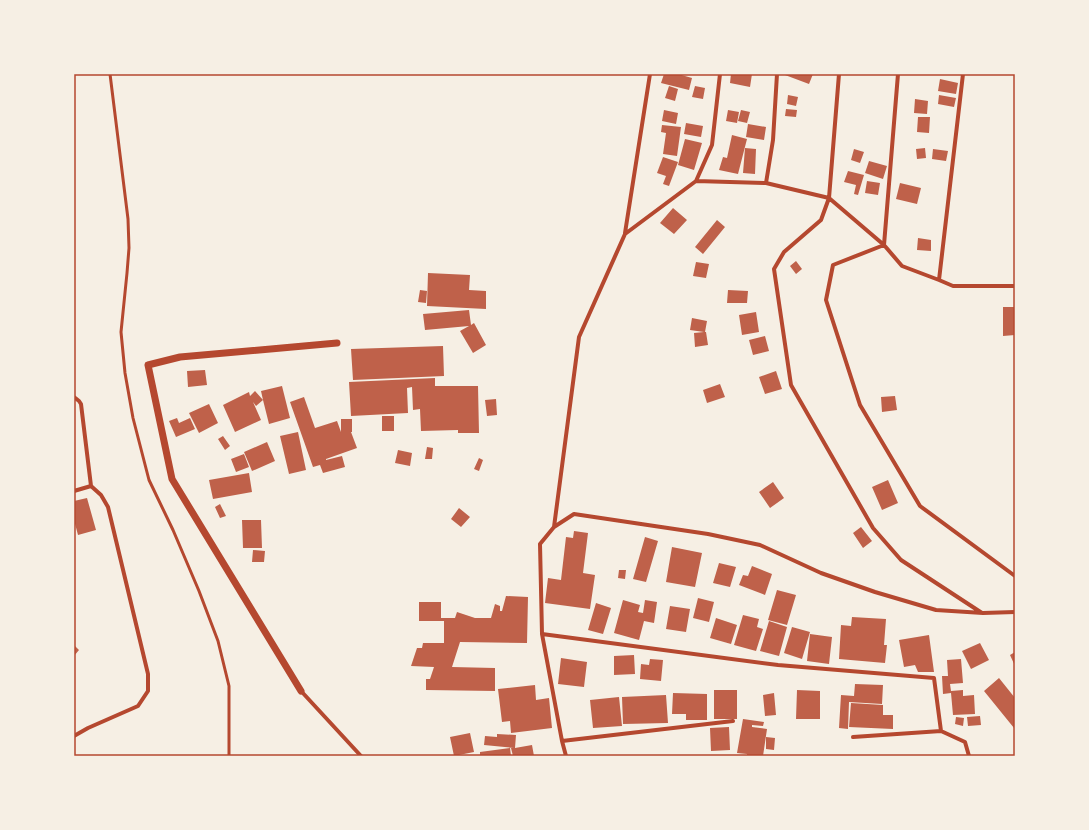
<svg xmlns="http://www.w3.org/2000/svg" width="1089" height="830" viewBox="0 0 1089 830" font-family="Commissioner,sans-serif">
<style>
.building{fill:#bf614a}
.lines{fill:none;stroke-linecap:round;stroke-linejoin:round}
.service{stroke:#b5482f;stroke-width:3}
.minor{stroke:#b5482f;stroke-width:4}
.tertiary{stroke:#b5482f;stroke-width:7}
.neatline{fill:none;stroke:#b5482f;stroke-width:1.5}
</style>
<rect width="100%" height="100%" fill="#f6efe4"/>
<path class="building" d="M664 74H678L692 78 689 90 661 83Z
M731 74H752L750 87 730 83Z
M786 74H813L809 84 785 75Z
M940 79 958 83 956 94 938 91Z
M669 86 678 89 675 101 665 98Z
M695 86 705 88 703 99 692 97Z
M788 95 798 97 796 106 787 104Z
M939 95 956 98 954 107 938 104Z
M915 99 928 101 927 114 914 113Z
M786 109 797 110 796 117 785 116Z
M664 110 678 113 676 124 662 121Z
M728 110 739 112 737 123 726 121Z
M741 110 750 112 747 123 738 121Z
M918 117H930L929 133 917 132Z
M686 123 703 126 701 137 684 134Z
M748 124 766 127 764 140 746 137Z
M662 125 681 127 677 156 663 154 666 133 661 132Z
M732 135 747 139 738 174 719 170 723 157 727 158Z
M685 139 702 143 694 170 678 165Z
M745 148 756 149 755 174 743 173Z
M925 148 926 158 917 159 916 149Z
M854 149 864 152 860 163 851 160Z
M933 149 948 151 946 161 932 159Z
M663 157 678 162 669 186 663 184 666 176 657 173Z
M869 161 887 166 883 179 865 173Z
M848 171 864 175 858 195 854 194 856 185 844 182Z
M867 181 880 183 878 195 865 193Z
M900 183 921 188 917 204 896 199Z
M673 208 687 220 674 234 660 223Z
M717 220 725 227 703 254 695 247Z
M918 238 931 240V251L917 250Z
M796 261 802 269 796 274 790 266Z
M696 262 709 264 706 278 693 276Z
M428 273 470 275 469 290 486 291V309L427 306Z
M420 290 427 291 426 303 418 302Z
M728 290 748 291 747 303H727Z
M1003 307H1015V335L1003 336Z
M469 310 471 325 474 323 486 345 473 353 460 331 469 326 425 330 423 314Z
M756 312 759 332 742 335 739 315Z
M692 318 707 321 705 332H706L708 345 695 347 694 333 704 332 690 330Z
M765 336 769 351 753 355 749 340Z
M443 346 444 376 353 380 351 349Z
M205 370 207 385 188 387 187 371Z
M776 371 782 389 765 394 759 377Z
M435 378V386H478L479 433H458V430L421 431 420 409 413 410 412 387 407 388 408 413 351 416 349 382Z
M720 384 725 397 707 403 703 390Z
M282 386 290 418 269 424 263 400 256 406 253 402 261 420 235 432 223 405 249 392 250 396 255 391 263 400 261 391Z
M895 396 897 410 882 412 881 397Z
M304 397 315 428 337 421 341 432V419H352V432H351L357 448 326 459V460L342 456 345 467 323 473 320 465 313 467 290 402Z
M496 399 497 415 487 416 485 400Z
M209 404 218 423 199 433 189 413Z
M382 416H394V431H382Z
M177 418 179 423 190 418 195 429 176 437 169 421Z
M298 432 306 470 289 474 280 436Z
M223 436 230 446 225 450 218 439Z
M267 442 275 461 252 471 244 452Z
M427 447 433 448 432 459H425Z
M398 450 412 453 410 466 395 463Z
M244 454 249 467 236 472 231 459Z
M479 458 483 460 479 471 474 469Z
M249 473 252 492 213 499 209 480Z
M888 480 898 503 882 510 872 487Z
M773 482 784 498 770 508 759 492Z
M87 498 96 530 78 535 74 520V501Z
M220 504 226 516 220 518 215 507Z
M459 508 470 517 461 527 451 519Z
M242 520H261L262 548H243Z
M861 527 872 541 863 548 853 533Z
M574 531 588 533 583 573 595 575 590 609 545 603 548 578 561 580 566 537 573 538Z
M645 537 658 541 646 582 633 579Z
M672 547 702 553 695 587 666 582Z
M253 550 265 551 264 562H252Z
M719 563 736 567 730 587 713 583Z
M752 566 772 574 765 595 739 585 743 575 748 576Z
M619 570H626L625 579 618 578Z
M777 590 796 595 787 625 768 620Z
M506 596 528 597 527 643 460 642 452 667 495 668V691L426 690V679H430L434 667 411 666 417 648H422L423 643H444V621H419V602H441V618H455L457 612 475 618H491L495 604 500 606V611H502Z
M698 598 714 602 709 622 693 618Z
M623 600 640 605 638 612 643 613 645 600 657 602 654 623 644 621 639 640 614 633Z
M596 603 611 608 603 634 588 630Z
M670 606 690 609 686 632 666 629Z
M743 615 759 619 757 627 763 629 756 651 734 645Z
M852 617 886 619 884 645H887L885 663 839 659 841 625 851 626Z
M716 618 737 625 731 644 710 638Z
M769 621 787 627 779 656 760 651Z
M792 627 810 632 802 659 784 653Z
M810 634 832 637 829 664 807 661Z
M929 635 934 672H918L915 665 904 667 899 640Z
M980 643 989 660 971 669 962 651Z
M74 645 79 650 74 656Z
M1015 652V666L1010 655Z
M634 655 635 674 614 675V656Z
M561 658 587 662 584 687 558 684Z
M650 659 663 660 661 681 640 679 641 664 649 665Z
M961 659 963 683 950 684 951 691 963 690V696L974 695 975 714 953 715 951 693 943 694 942 676H948L947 660Z
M999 678 1015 698V727L1014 728 984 691Z
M855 684 883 685 882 704 849 702 848 729 839 728 841 695 854 696Z
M535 685 536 700 549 698 552 728 511 733 510 721 502 722 498 689Z
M714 690H737V719H714Z
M797 690 820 691V719H796Z
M673 693 707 694V720H686V714H672Z
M774 693 776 715 765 716 763 695Z
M666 695 668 723 623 724 622 697Z
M619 697 622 726 593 728 590 700Z
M851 703 883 705V715H893V729L849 727Z
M980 716 981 725 968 726 967 717Z
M956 717 964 718 963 726 955 724Z
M743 719 764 722 763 726 752 725V727L767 729 763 756H747V754L737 753Z
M729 727 730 750 711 751 710 728Z
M470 733 474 752 454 756 450 737Z
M497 734 516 735 515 748 532 745 534 756H513L511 748H514L484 745 485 736 497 737Z
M766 737 775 738 774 750 766 749Z
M510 748 511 756H480V752Z"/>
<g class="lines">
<path class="service" d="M110 74 128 219 129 248 127 273 121 332 125 373 133 418 149 480 173 530 199 591 218 641 229 686V756"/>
<path class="minor" d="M839 74 829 198 821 220 784 252 774 269 791 385 873 528 901 560 982 613
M898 74 884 245 833 265 826 300 860 405 920 506 1015 576
M696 181 712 145 720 74
M766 183 773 140 777 74
M625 233 650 74
M939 280 953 286H1015
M74 397 79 401 81 404 91 486
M74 491 91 486 101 495 108 507 148 674V691L138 706 88 728 74 736
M554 527 579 337 625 234 696 181 766 183 829 198 884 245 902 266 939 280 963 74
M542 634 778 665 934 678 941 731 965 742 969 756
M301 691 361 756
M853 737 941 731
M562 741 733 721
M566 756 562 741 542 634 540 544 554 527 574 514 708 534 760 545 821 573 875 592 936 610 983 613 1015 612"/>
<path class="tertiary" d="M301 691 172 479 148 365 180 357 337 343"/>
</g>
<rect width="1089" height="830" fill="none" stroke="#f6efe4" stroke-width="150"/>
<rect x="75" y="75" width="939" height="680" class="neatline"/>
</svg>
